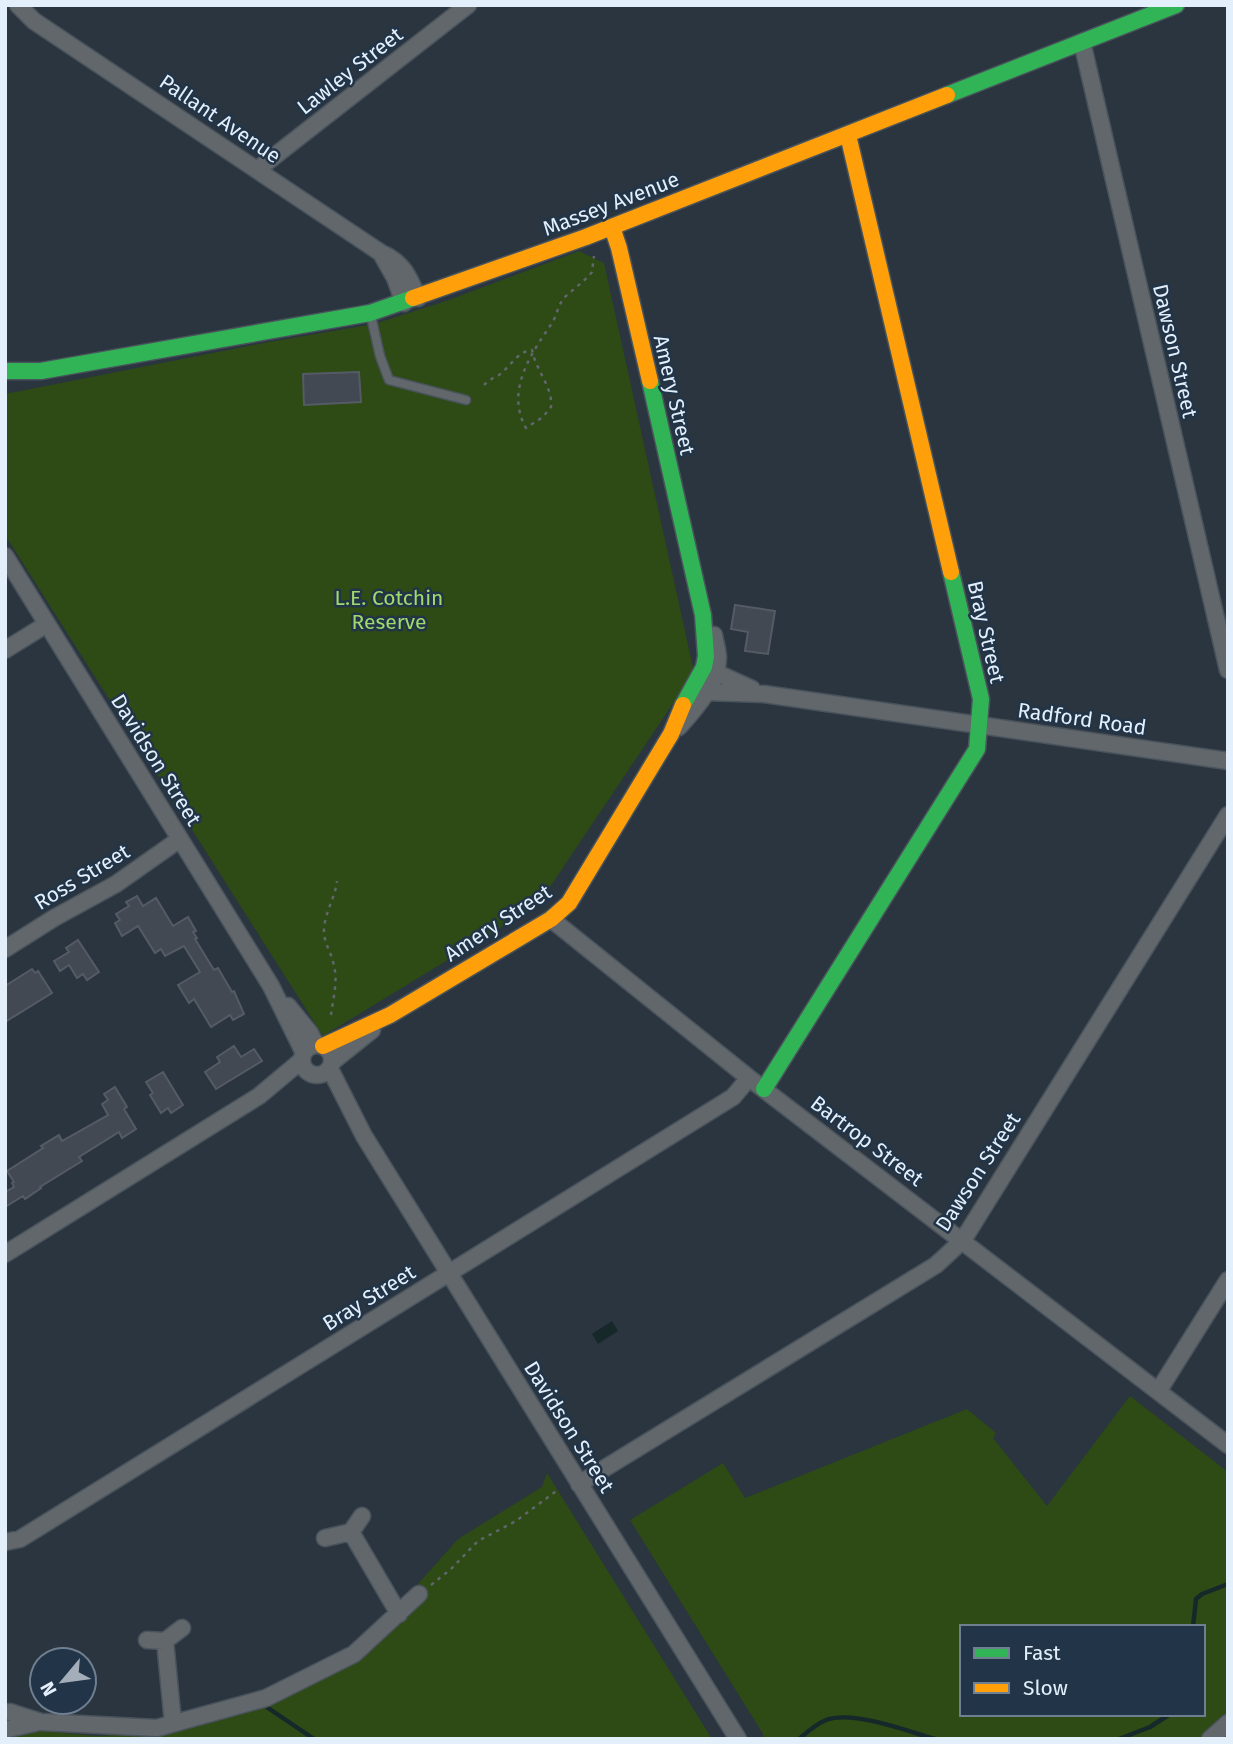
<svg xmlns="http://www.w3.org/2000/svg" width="1233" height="1744" viewBox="0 0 1233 1744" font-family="'Fira Sans',sans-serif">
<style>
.green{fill:#2e4a15;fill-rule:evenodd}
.water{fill:#16282a}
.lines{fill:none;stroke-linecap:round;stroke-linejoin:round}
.stream{stroke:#16282a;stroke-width:4.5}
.building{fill:#424953;stroke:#555b65;stroke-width:2}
.lane-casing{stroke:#49535c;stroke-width:11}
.street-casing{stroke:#49535c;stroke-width:19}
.fast-casing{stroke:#49535c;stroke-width:19}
.slow-casing{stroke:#49535c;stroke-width:19}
.path{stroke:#60666b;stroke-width:2.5;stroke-dasharray:3.5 5;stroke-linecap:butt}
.lane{stroke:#62676c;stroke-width:8}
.street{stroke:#62676c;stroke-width:16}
.fast{stroke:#30b455;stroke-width:16}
.slow{stroke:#ff9f0a;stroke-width:16}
.labels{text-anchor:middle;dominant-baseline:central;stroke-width:5;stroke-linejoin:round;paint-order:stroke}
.street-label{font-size:21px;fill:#e4effc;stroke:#223548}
.park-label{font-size:21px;fill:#a0da6b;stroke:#223548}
</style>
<rect width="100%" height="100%" fill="#2a3540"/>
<path class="green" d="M579 251 604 263 694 672 538 905 323 1036 5 535V394L269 342 374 324 446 301Z
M1130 1396 1228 1472V1716L1201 1739H763V1734L630 1520 723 1463 745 1498 967 1409 996 1433 993 1438 1047 1506ZM962 1627H1203V1714H962Z
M547 1473 712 1739H6L11 1733 21 1729 96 1736 162 1733 255 1709 397 1624 428 1597 417 1585 458 1539 542 1487Z"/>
<path class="water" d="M612 1321 618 1331 598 1344 592 1334Z"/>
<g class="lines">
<path class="stream" d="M1193 1627 1196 1599 1202 1594 1228 1584
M268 1708 314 1739
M799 1739C807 1732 816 1724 826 1720 853 1710 907 1731 935 1739
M1119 1739 1150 1727 1170 1714"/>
</g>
<path class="building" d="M359 372 361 402 304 405 303 374Z
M735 605 775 611 768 654 745 651 748 632 731 629Z
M137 896 143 906 156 898 173 926 188 917 196 931 193 932 197 938 195 939 214 970 218 968 232 992 234 991 244 1014 233 1020 230 1015 211 1027 194 999 189 1003 178 985 200 972 184 946 165 956 161 949 155 953 138 926 122 936 115 923 120 920 116 914 129 906 126 902Z
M78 940 99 972 87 980 83 974 77 978 69 965 60 971 54 961 69 952 66 948Z
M32 969 35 973 38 971 52 993 5 1022V986Z
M234 1046 241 1057 254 1049 262 1061 216 1089 205 1072 220 1062 217 1057Z
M163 1072 183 1105 171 1113 168 1108 161 1113 150 1095 153 1093 146 1082Z
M115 1087 127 1107 124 1109 136 1129 122 1138 119 1132 79 1157 82 1161 40 1187 41 1188 25 1199 23 1196 5 1207V1192L14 1187 12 1183 14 1182 7 1171 43 1148 41 1146 59 1135 62 1141 108 1115 102 1104 108 1100 104 1094Z"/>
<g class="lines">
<g class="lane-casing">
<path id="lane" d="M371 316 380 356 389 380 466 400"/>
</g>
<g class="street-casing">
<path id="street" d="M18 5 34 21 381 253C403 262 409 277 418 298
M1082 42 1228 670
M258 169 468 5
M382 255 395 278 404 303
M5 556 271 986 304 1053
M5 650 47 624
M706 668 752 689
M693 689 706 692 764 694 1228 761
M679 727C695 709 718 684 718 658 718 651 715 642 714 635
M551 919 749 1078 1228 1445
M5 949 54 918 116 884 180 839
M288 1006 310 1033 316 1045
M302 1060a15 15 0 1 1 30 0a15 15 0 1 1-30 0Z
M332 1062 372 1030
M330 1069 364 1136 738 1739
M5 1254 259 1096 302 1060
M1159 1390 1228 1280
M579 1484 936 1265 963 1240 1228 815
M351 1532 399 1614
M325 1538 351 1532 362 1516
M5 1542 20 1539 733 1097 749 1078
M147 1640 165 1641 182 1628
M165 1641 173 1723
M10 1712 41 1722 157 1728 266 1698 354 1654 419 1594
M8 1729 35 1723
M1210 1739 1228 1723"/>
</g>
<g class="fast-casing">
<path id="fast" d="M947 95 1176 5
M5 371H41L370 313 413 298
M650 381 703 615 706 656 704 667 683 705
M764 1089 977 749 981 699 951 572"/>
</g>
<g class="slow-casing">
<path id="slow" d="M848 135 951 572
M612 227 619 248 650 381
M413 298 586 237 947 95
M323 1046 390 1015 551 919 569 903 671 734 683 705"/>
</g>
<path class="path" d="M484 385C488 381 493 378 499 375 510 367 518 351 532 350 536 371 553 387 551 407L543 417 526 428C505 391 531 354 552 323 557 315 558 305 564 298 573 289 584 282 592 272L594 256
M331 1015C333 999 338 981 334 966 332 953 323 942 324 929 325 912 335 898 337 881
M431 1585 451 1569 478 1541 516 1521 559 1489"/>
<use href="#lane" class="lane"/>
<use href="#street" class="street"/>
<use href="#fast" class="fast"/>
<use href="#slow" class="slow"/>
</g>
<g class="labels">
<g class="street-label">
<text transform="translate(350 71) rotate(-38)">Lawley Street</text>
<text transform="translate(220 119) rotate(34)">Pallant Avenue</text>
<text transform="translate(611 204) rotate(-21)">Massey Avenue</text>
<text transform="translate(1175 351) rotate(77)">Dawson Street</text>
<text transform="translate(674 395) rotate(77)">Amery Street</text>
<text transform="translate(986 632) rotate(77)">Bray Street</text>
<text transform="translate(1082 719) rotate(8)">Radford Road</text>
<text transform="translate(156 760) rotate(58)">Davidson Street</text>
<text transform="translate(82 877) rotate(-31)">Ross Street</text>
<text transform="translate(498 923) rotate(-33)">Amery Street</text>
<text transform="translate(867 1141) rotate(37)">Bartrop Street</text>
<text transform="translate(978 1172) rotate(-57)">Dawson Street</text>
<text transform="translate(369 1298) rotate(-32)">Bray Street</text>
<text transform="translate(569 1427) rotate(58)">Davidson Street</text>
</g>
<g class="park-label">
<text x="389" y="598">L.E. Cotchin<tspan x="389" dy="24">Reserve</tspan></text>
</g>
</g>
<rect width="1233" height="1744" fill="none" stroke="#e4effc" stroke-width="14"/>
<rect x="960" y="1625" width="245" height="91" fill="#223548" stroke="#707f90" stroke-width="2"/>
<rect x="974" y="1648" width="35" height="10" fill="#30b455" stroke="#707f90" stroke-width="2"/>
<text x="1023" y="1660" font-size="21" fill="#e4effc">Fast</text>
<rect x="974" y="1683" width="35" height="10" fill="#ff9f0a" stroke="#707f90" stroke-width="2"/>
<text x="1023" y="1695" font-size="21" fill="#e4effc">Slow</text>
<g transform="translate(63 1681) rotate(241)"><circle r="33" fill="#223548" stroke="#707f90" stroke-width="2"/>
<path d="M0-5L12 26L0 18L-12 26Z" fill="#a3aeba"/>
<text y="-10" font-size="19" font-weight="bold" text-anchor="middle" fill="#e4effc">N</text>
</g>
</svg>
